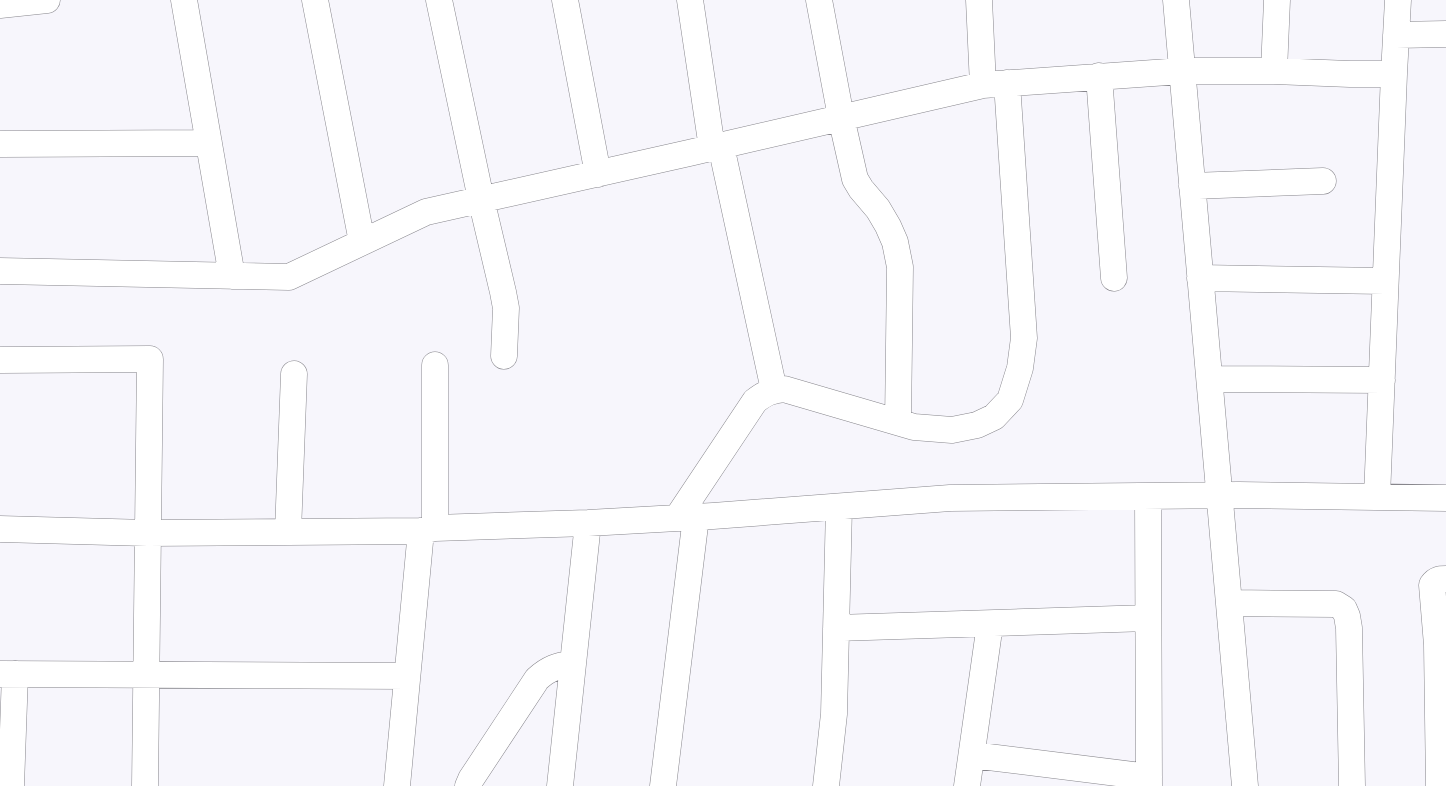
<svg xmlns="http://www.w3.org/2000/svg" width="1446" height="786" viewBox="0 0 1446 786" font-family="Overpass,sans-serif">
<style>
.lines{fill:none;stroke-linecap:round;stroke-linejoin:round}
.minor-casing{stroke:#87868c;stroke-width:27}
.minor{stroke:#fff;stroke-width:26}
</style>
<rect width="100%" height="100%" fill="#f7f6fc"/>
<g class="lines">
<g class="minor-casing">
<path id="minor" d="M184 0 232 276
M315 0 362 242
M439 0 481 199 503 292 506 308 504 356
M565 0 598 174
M690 0 712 148
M819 0 841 117 855 179 861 189 878 209 888 226 895 242 900 267 898 422
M979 0 983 85
M1176 0 1245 786
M0 5 47 0
M1396 35 1446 34
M1274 71 1277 0
M1099 76 1114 278
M0 144 209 143
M721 146 774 390
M1192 186 1323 181
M0 271 289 277 426 212 689 153 983 85 1182 71H1274L1350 74H1394
M1200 278 1385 281
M0 360 150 359 145 786
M435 365V528
M1210 379 1382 380
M1148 496 1149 786
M1377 497 1394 74 1398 0
M677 518 755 401C765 393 772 390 784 389L914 427 952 430 977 425 994 417 1010 400 1020 368 1024 338 1007 83
M0 529 148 533 421 531 435 528 588 523 713 516 950 498 1239 495 1446 498
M288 532 294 374
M1230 603 1336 604 1344 609 1347 616 1349 628 1352 786
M836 628 1148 618
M0 674 407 676
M972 755 1149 777
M11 786 15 674
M397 786 421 531
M468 786 471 779 537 679C549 668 557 666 573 663
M560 786 588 523
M663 786 696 517
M826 786 834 714 839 507
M967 786 990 624
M1439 786 1437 645 1432 585C1436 579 1440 579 1446 579"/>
</g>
<use href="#minor" class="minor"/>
</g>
</svg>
